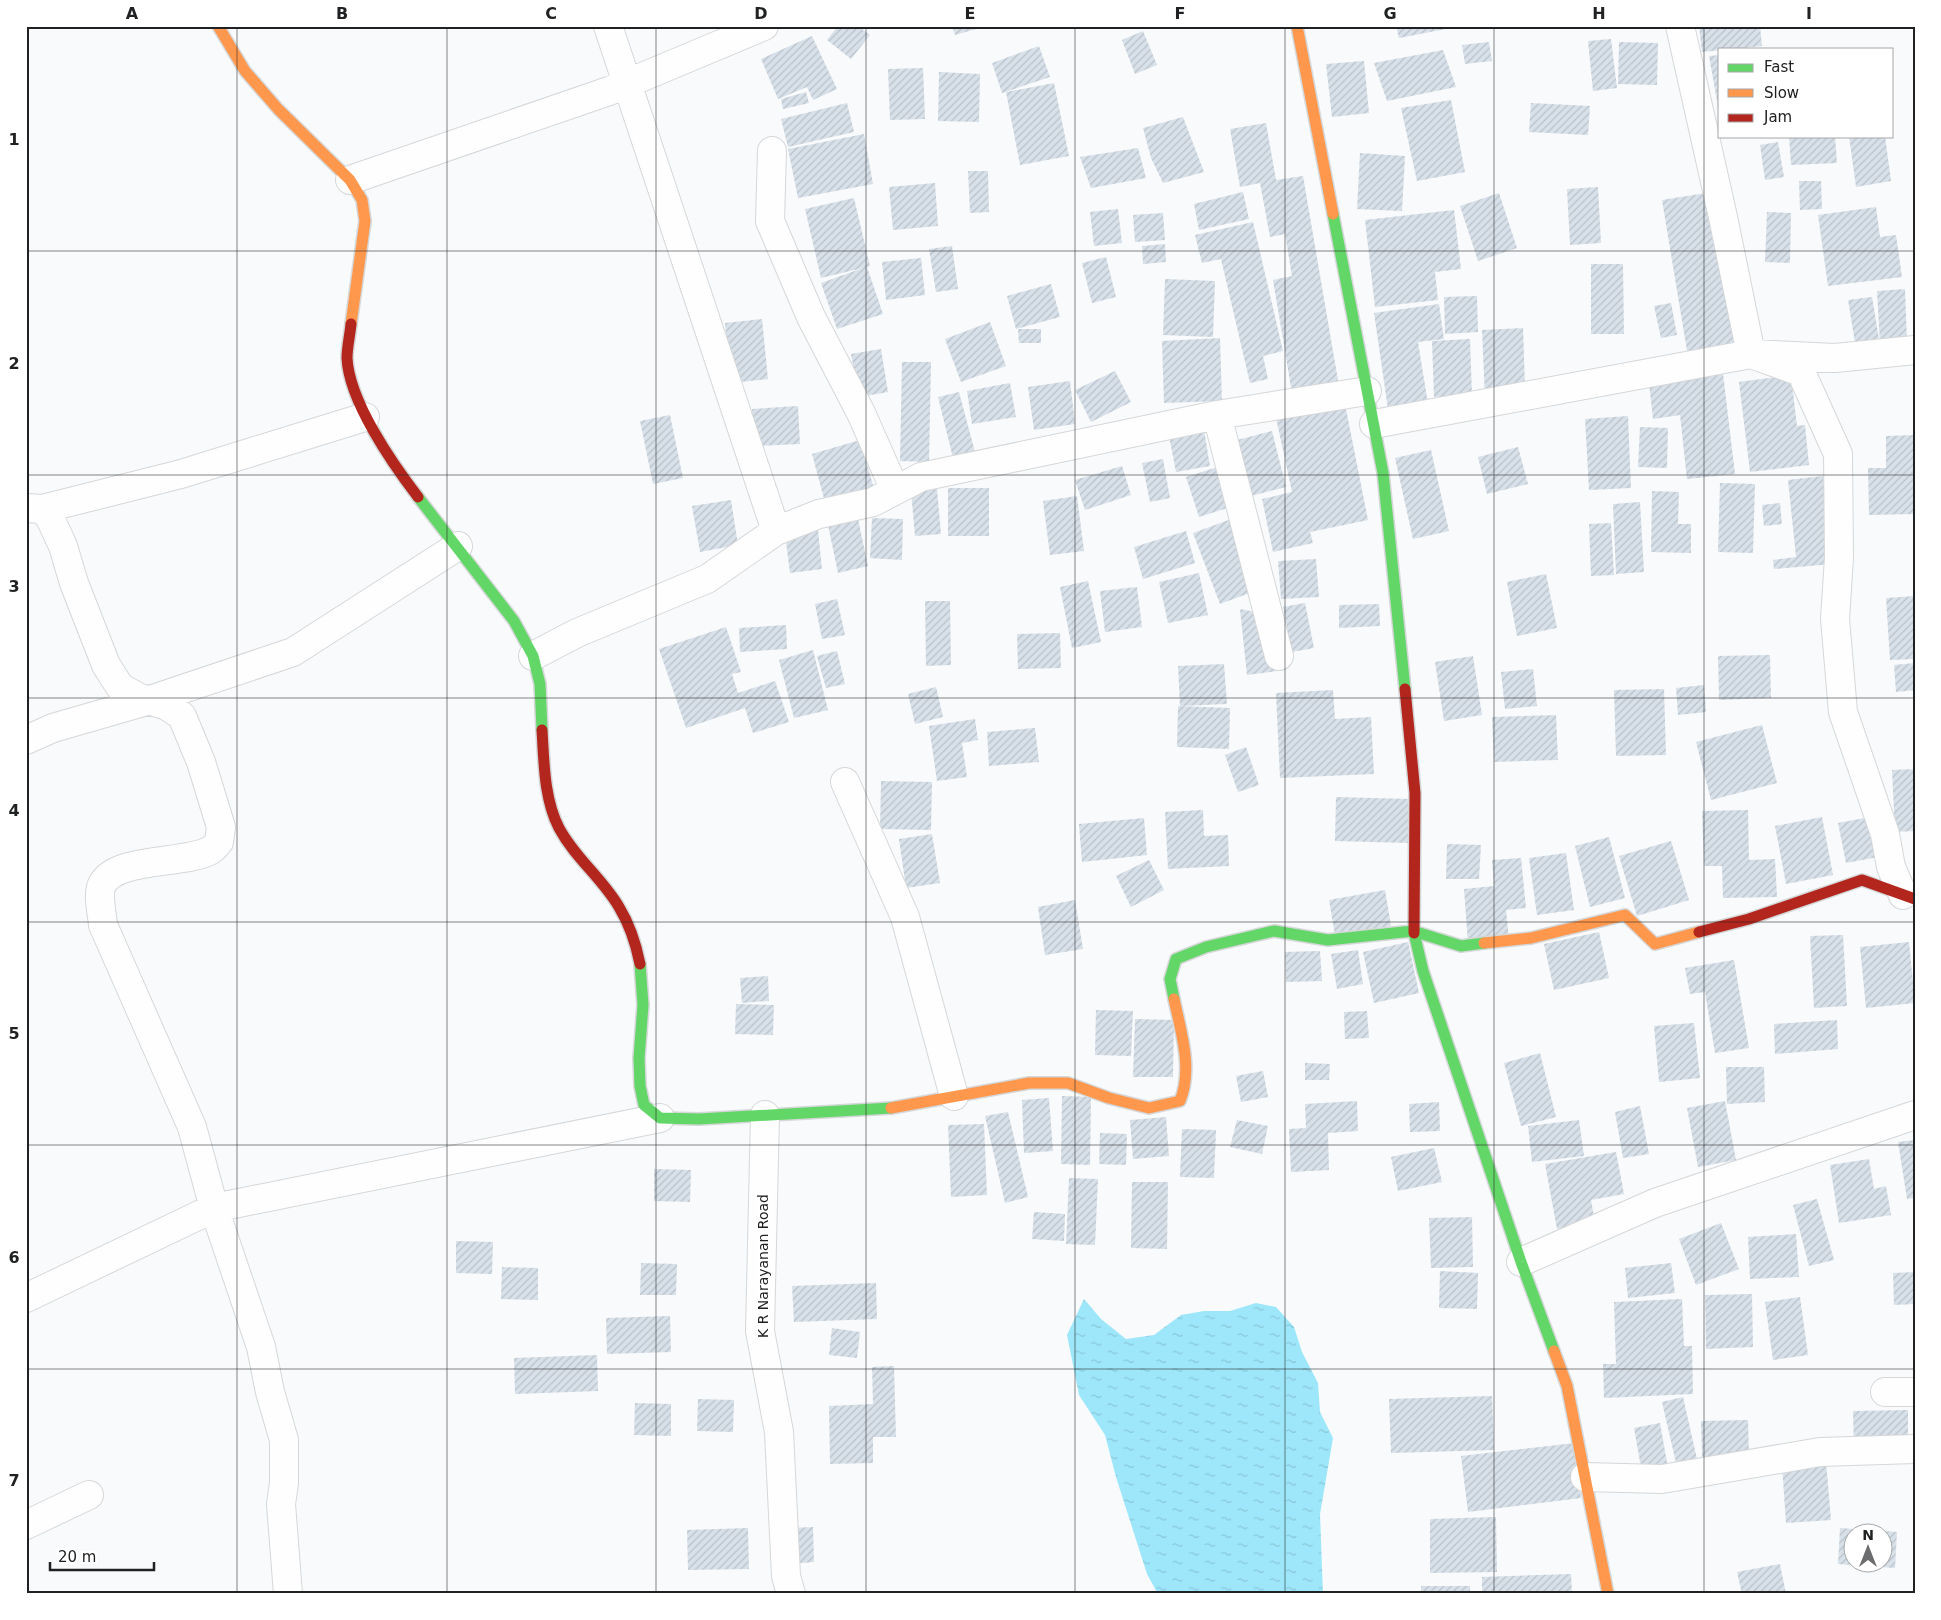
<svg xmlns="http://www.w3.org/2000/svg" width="1941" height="1620" viewBox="0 0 1941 1620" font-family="'DejaVu Sans',sans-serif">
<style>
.water{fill:url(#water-ripples)}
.building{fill:url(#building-hatch)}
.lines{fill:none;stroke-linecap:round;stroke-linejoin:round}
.street-casing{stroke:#d5d7d8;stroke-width:30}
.fast-casing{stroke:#d5d7d8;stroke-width:14}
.slow-casing{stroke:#d5d7d8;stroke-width:14}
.jam-casing{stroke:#d5d7d8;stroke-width:14}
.street{stroke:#fefeff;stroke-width:28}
.fast{stroke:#63d668;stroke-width:11}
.slow{stroke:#ff974d;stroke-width:11}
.jam{stroke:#b3261e;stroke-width:11}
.grid{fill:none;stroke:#202122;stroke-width:1;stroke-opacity:0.55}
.labels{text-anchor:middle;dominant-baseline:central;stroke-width:4.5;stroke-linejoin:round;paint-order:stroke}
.street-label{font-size:14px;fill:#202122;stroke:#fff}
.neatline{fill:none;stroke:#202122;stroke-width:2}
.grid-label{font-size:16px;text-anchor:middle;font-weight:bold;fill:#202122}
</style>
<defs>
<pattern id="water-ripples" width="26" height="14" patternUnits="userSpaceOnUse" patternTransform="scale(1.25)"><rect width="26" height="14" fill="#9ee7fb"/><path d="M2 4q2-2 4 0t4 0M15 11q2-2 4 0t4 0" fill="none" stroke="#88c6d7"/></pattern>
<pattern id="building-hatch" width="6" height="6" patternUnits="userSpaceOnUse" patternTransform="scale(1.25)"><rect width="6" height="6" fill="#d8e1ea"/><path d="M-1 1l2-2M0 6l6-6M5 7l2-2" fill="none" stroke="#b9c1c8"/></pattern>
</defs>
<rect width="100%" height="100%" fill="#f8fafc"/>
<path class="water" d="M1084 1299 1101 1319 1126 1339 1154 1335 1181 1315 1204 1311H1230L1256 1303 1276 1307 1294 1327 1302 1352 1318 1383 1320 1412 1333 1438 1320 1514 1323 1594H1158L1147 1574 1116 1477 1105 1435 1079 1395 1067 1335Z"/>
<path class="building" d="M838 26H858L870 35 851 59 827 40Z
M952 26H982L983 27 955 35Z
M1396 26H1451V28L1399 38Z
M1699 26H1760L1762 46 1702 52Z
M1143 31 1157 65 1135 74 1122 40Z
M812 36 837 89 813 100 807 87 778 99 761 59Z
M1611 39 1617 88 1593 91 1588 41Z
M1489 42 1492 61 1465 64 1462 45Z
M1619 42 1658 43 1657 85 1618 84Z
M1039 46 1050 77 1002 93 992 63Z
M1443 50 1456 87 1387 101 1374 63Z
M1720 55V111L1719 112 1709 56Z
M1364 61 1369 113 1332 117 1326 64Z
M923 68 925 119 890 120 888 69Z
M939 72 980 74 979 122 938 121Z
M1054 83 1069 156 1020 165 1006 92Z
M806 92 809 103 783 109 781 99Z
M1451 100 1465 172 1417 181 1401 108Z
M847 103 854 132 788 147 781 119Z
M1531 103 1590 106 1588 135 1529 132Z
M1183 117 1204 172 1163 183 1151 158 1143 128Z
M1266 123 1276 180 1303 176 1340 392 1293 399 1273 280 1292 276 1285 234 1270 237 1260 183 1240 187 1230 129Z
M864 134 873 184 798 198 788 149Z
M1789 136H1835L1837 163 1791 165Z
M1849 136H1885L1891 181 1856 187Z
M1778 142 1784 177 1765 180 1760 145Z
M1138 148 1146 178 1091 188 1080 157Z
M1360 153 1405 156 1402 211 1357 209Z
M968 171H988L989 212 970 213Z
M1799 181H1821L1822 209 1800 210Z
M935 183 938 226 893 230 889 187Z
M1598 187 1601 243 1570 245 1567 189Z
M1243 192 1249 219 1199 230 1194 204Z
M1712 192 1739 349 1688 357 1662 200Z
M1499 193 1517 248 1478 261 1460 206Z
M854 198 870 266 867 267 883 314 837 329 821 283 863 268 821 278 805 209Z
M1876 207 1880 237 1896 235 1902 277 1828 286 1818 215Z
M1118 209 1122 243 1094 246 1090 212Z
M1454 210 1461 269 1435 272 1438 300 1375 307 1365 220Z
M1767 212 1791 213 1790 263 1765 262Z
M1163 213 1165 240 1135 242 1133 215Z
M1253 222 1283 351 1263 356 1268 379 1250 383 1221 259 1202 263 1195 235Z
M1165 244 1166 262 1143 264 1142 246Z
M952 246 958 289 936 292 929 249Z
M1106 257 1116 297 1092 303 1082 263Z
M921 258 925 295 886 300 882 262Z
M1591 264H1623L1624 334H1591Z
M1165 279 1215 281 1213 337 1163 335Z
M1051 284 1060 317 1016 329 1007 296Z
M1905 289 1907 343 1880 344 1877 291Z
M1477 296 1478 332 1445 334 1444 297Z
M1872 297 1880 345 1856 349 1848 300Z
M1671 303 1677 335 1661 338 1654 306Z
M1439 304 1444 339 1418 342 1429 410 1389 416 1374 313Z
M762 319 768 379 730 383 725 323Z
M990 322 1006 366 961 382 945 339Z
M1523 328 1525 387 1485 398 1482 330Z
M1018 329H1041V343H1019Z
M1220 338 1222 401 1164 403 1162 341Z
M1470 339 1472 395 1434 397 1432 341Z
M881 349 888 392 859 397 851 354Z
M902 362H931L929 462 900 461Z
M1722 365 1735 474 1687 479 1680 415 1653 419 1648 374Z
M1115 371 1131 402 1091 422 1075 390Z
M1791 375 1797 426 1805 425 1809 465 1750 472 1739 382Z
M1070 381 1075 424 1034 430 1028 387Z
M1010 383 1016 417 972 424 967 391Z
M959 392 975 452 953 458 938 397Z
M1345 404 1368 520 1310 532 1313 543 1273 552 1262 499 1292 492 1276 418Z
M798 406 800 444 755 446 752 409Z
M670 415 683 478 653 484 640 421Z
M1628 416 1631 488 1589 490 1585 419Z
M1203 424 1210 466 1176 472 1168 431Z
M1640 427 1668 428 1667 468 1638 467Z
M1272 431 1286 487 1251 496 1237 440Z
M1915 435V514L1869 515 1868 468H1886V436Z
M860 440 875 492 826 506 812 454Z
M1518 447 1528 484 1487 494 1478 457Z
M1431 450 1449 531 1413 539 1395 458Z
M1163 459 1170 498 1150 502 1142 463Z
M1224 465 1237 505 1199 517 1186 477Z
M1122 466 1131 495 1085 510 1075 480Z
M1823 476 1832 564 1774 569 1773 560 1796 557 1788 480Z
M1720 483 1755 484 1753 553 1718 552Z
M948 488H989V536H948Z
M937 489 941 534 915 536 911 491Z
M1652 491 1679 492 1678 524H1691V553L1651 552Z
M1077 496 1084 551 1050 555 1043 501Z
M731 500 738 545 700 552 692 506Z
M1640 502 1644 572 1616 574 1613 504Z
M1780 503 1782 524 1764 526 1762 505Z
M872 518 903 519 902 560 870 558Z
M1234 518 1255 591 1220 604 1193 533Z
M858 519 868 566 838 573 828 525Z
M1611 523 1614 575 1591 576 1589 524Z
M818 530 822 569 790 573 785 534Z
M1186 531 1195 563 1143 579 1134 547Z
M1316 559 1319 597 1281 599 1278 561Z
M1199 573 1208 615 1168 623 1159 582Z
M1546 574 1557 628 1517 636 1507 582Z
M1088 581 1101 642 1072 648 1060 587Z
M1137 587 1142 627 1105 632 1100 591Z
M1915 596V659L1890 660 1886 598Z
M837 599 845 635 822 639 815 604Z
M925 601H950L951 665 926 666Z
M1305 603 1314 648 1292 652 1283 607Z
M1379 604 1380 626 1339 628V605Z
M1240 609 1260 613 1277 671 1247 675Z
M786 625 787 649 740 652 739 628Z
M726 627 741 672 732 674 738 693 775 681 789 722 753 733 745 708 686 728 659 649Z
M1060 633 1061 668 1018 669 1017 634Z
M813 650 828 710 794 718 779 660Z
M837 651 845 684 826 688 817 656Z
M1770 655 1771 698 1719 700 1718 656Z
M1473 656 1482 715 1444 721 1435 662Z
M1915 663V690L1896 692 1894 665Z
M1224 664 1227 704 1180 706 1178 666Z
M1533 669 1537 706 1505 709 1501 672Z
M1704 685 1706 712 1678 715 1676 688Z
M936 687 943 717 915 724 908 694Z
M1664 689 1666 755 1616 756 1614 690Z
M1333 690 1335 719 1371 717 1374 774 1280 778 1276 693Z
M1178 706 1230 708 1229 749 1177 747Z
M1556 715 1558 760 1494 762 1492 717Z
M975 719 978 740 962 743 967 777 937 781 929 726Z
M1762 725 1777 783 1711 800 1696 742Z
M1035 728 1039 762 989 766 987 732Z
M1246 747 1259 785 1238 792 1225 755Z
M1915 769V831L1895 832 1892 770Z
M881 781 932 782 931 830 880 829Z
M1336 797 1410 799 1409 843 1335 841Z
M1203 810 1204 836 1228 835 1229 866 1168 869 1165 812Z
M1748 810 1749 860 1775 859 1777 897 1723 898 1722 866H1704L1702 811Z
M1822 817 1833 875 1786 884 1775 826Z
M1870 817 1878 857 1846 863 1838 823Z
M1144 818 1147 855 1082 862 1079 824Z
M932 834 940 883 906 888 899 839Z
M1609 837 1625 898 1590 907 1575 846Z
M1671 841 1689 900 1637 916 1619 856Z
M1447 844 1481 845 1479 879H1446Z
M1566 853 1574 910 1537 915 1529 858Z
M1521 858 1526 908 1506 910 1509 939 1468 943 1464 889 1494 886 1492 860Z
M1149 860 1164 890 1131 907 1116 876Z
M1385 890 1391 926 1335 935 1329 900Z
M1075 900 1083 949 1045 955 1038 907Z
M1599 932 1609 978 1554 990 1544 944Z
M1843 935 1847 1006 1814 1008 1810 936Z
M1408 942 1419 993 1374 1003 1363 952Z
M1909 942 1915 1003 1866 1008 1860 947Z
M1358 950 1363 984 1337 989 1331 954Z
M1320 951 1322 981 1286 982 1285 952Z
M1734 960 1749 1048 1715 1053 1705 992 1690 994 1685 968Z
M768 976 769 1001 742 1003 740 978Z
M736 1004 774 1005 773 1035 735 1034Z
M1096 1010 1133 1011 1131 1056 1095 1055Z
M1367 1011 1369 1038 1345 1039 1344 1012Z
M1135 1019 1174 1020 1173 1077H1133Z
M1837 1020 1838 1049 1775 1054 1774 1024Z
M1694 1023 1700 1078 1659 1082 1654 1026Z
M1540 1053 1556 1117 1521 1126 1504 1063Z
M1305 1063 1330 1064 1329 1080H1305Z
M1726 1067H1764L1765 1102 1727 1104Z
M1263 1071 1268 1097 1241 1102 1236 1076Z
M1062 1096 1091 1097 1090 1165 1061 1164Z
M1049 1098 1053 1151 1024 1153 1022 1100Z
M1357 1101 1358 1131 1328 1133 1329 1170 1291 1172 1289 1129 1306 1128 1305 1104Z
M1725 1101 1736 1160 1698 1167 1687 1108Z
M1439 1102 1440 1131 1410 1132 1409 1104Z
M1640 1106 1649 1154 1623 1158 1615 1112Z
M1008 1112 1028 1197 1005 1203 985 1116Z
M1166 1117 1169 1156 1133 1159 1130 1120Z
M1237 1120 1268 1126 1262 1154 1230 1147Z
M1579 1120 1584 1156 1532 1162 1528 1126Z
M984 1124 987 1195 951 1197 948 1125Z
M1182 1129 1216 1130 1214 1178 1180 1177Z
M1100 1133 1127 1134 1126 1165 1099 1164Z
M1915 1140V1198L1907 1199 1898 1142Z
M1434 1148 1442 1182 1398 1191 1391 1157Z
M1616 1152 1624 1194 1591 1200 1595 1222 1557 1229 1545 1164Z
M1869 1159 1874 1189 1886 1186 1891 1215 1839 1223 1830 1165Z
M654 1169 691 1170 690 1202 654 1201Z
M1069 1178 1098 1179 1095 1245 1066 1244Z
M1132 1182H1168L1167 1249 1131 1248Z
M1817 1199 1834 1260 1809 1266 1793 1205Z
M1034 1212 1065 1214 1064 1241 1032 1239Z
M1472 1217 1473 1267 1431 1268 1429 1218Z
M1721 1223 1739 1269 1696 1285 1679 1239Z
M1796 1234 1799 1277 1750 1279 1748 1237Z
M456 1241 493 1242 492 1274 456 1273Z
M641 1263 677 1264 676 1295H640Z
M1671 1263 1675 1293 1628 1298 1625 1268Z
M502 1267 538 1268V1300L501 1299Z
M1440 1271 1478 1273 1477 1309 1439 1308Z
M1915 1272V1304L1894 1305 1893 1273Z
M876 1283 877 1319 794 1322 792 1286Z
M1752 1294 1753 1347 1706 1349 1705 1295Z
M1800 1297 1808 1355 1773 1360 1765 1302Z
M1682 1299 1684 1346H1692L1693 1394 1604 1398 1603 1364H1616L1614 1302Z
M670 1316 671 1352 607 1354 606 1318Z
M832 1328 860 1332 857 1358 829 1355Z
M597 1355 598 1391 515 1394 514 1358Z
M894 1366 896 1437H873V1463L830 1464 829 1406 873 1404 872 1367Z
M1492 1396 1494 1450 1391 1453 1389 1399Z
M1683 1397 1697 1459 1676 1463 1662 1402Z
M698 1399 734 1400 733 1432 697 1431Z
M635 1403 671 1404V1436L634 1435Z
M1908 1410V1446L1854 1447 1853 1411Z
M1748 1420 1749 1455 1702 1457 1701 1421Z
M1660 1423 1668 1468 1642 1473 1634 1428Z
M1575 1443 1581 1498 1468 1512 1461 1456Z
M1826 1461 1831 1520 1786 1523 1782 1465Z
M1496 1517 1497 1572 1430 1573V1519Z
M813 1527 814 1562 791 1564 790 1528Z
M748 1528 749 1569 688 1570 687 1530Z
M1840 1528 1881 1531 1854 1532V1562H1884V1531L1897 1532 1895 1568 1838 1564Z
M1780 1564 1786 1594H1742L1737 1572Z
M1571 1574 1572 1594H1482V1577Z
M1421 1586H1470V1594H1421Z"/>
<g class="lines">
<g class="street-casing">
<path id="street" d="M1680 26 1723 217 1751 354
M772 151 770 221 811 317 861 413 895 490
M350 180 609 91 764 26
M1751 354 1801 372 1838 454 1839 558 1835 619 1843 712 1885 834 1891 867 1903 895
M1217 415 1367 391
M1374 424 1751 354 1835 358 1915 350
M26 508 42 509 50 518 63 546 74 583 106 665 120 687 138 697 167 706 182 716 201 762 221 827 219 842C217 844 214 848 211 850 185 865 112 856 101 887 98 898 102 913 103 925L192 1127 214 1208 261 1347 270 1392 284 1440V1483L281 1504 288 1594
M42 509 181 474 365 417
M776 531 819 514 873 502 921 477 1217 415 1279 656
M533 656 577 633 707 579 776 531 608 26
M26 740 53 728 150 700 293 652 458 546
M845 782 905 917 954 1096
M765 1115 760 1331 779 1432 786 1576 791 1594
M1521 1262 1655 1203 1915 1115
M26 1298 214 1208 660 1118
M1885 1392H1915
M1585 1477 1662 1479 1820 1452 1915 1449
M26 1525 89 1495"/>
</g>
<g class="fast-casing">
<path id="fast" d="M1333 214 1383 473 1405 689
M418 497 514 621 533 656 540 684 542 730
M1414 933 1423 971 1521 1262 1554 1351
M640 964 643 1005 639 1058 640 1086 644 1105 660 1118 699 1119 891 1108
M1174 999 1170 979 1176 959 1206 947 1274 931 1328 940 1413 931 1461 946 1484 943"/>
</g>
<g class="slow-casing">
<path id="slow" d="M218 26 245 71 278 109 350 180 362 200 365 221 351 324
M1297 26 1333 214
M1484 943 1531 938 1625 915 1655 944 1699 932
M891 1108 1029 1083H1068L1109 1098 1149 1108 1180 1101C1193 1069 1181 1032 1174 999
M1554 1351 1567 1386 1608 1594"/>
</g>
<g class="jam-casing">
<path id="jam" d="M351 324C350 335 347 347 347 358 349 401 392 463 418 497
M1405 689 1415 793 1414 933
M542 730C544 762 544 799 559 828 575 858 602 878 619 907 630 925 636 944 640 964
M1699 932 1749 919 1862 880 1915 899"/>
</g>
<use href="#street" class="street"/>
<use href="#fast" class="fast"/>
<use href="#slow" class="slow"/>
<use href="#jam" class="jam"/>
</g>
<path class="grid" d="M237 26V1594M447 26V1594M656 26V1594M866 26V1594M1075 26V1594M1285 26V1594M1494 26V1594M1704 26V1594M26 251H1915M26 475H1915M26 698H1915M26 922H1915M26 1145H1915M26 1369H1915"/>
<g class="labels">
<g class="street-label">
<text transform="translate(763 1266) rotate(-90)">K R Narayanan Road</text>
</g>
</g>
<rect width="1941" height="1620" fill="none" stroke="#ffffff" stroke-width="55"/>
<rect x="1718" y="48" width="175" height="90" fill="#ffffff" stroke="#a6a6a7"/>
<rect x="1728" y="64" width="25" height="8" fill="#63d668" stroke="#a6a6a7"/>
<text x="1764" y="72" font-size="15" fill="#202122">Fast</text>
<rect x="1728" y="89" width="25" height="8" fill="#ff974d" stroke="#a6a6a7"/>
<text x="1764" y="98" font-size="15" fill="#202122">Slow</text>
<rect x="1728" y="114" width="25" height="8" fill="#b3261e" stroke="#a6a6a7"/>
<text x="1764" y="122" font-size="15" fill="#202122">Jam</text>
<g transform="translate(1868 1548)"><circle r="24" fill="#ffffff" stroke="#a6a6a7"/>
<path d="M0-4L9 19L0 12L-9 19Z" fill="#6c6d6e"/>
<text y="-8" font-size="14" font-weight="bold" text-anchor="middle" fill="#202122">N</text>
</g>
<path d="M50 1562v8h104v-8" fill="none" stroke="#202122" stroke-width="2.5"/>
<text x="58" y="1562" font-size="15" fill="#202122" stroke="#ffffff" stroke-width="4" paint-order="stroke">20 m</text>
<rect x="28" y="28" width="1886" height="1564" class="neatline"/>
<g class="grid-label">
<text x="132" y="19">A</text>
<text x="342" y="19">B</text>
<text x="551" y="19">C</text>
<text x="761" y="19">D</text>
<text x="970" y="19">E</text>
<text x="1180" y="19">F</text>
<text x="1390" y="19">G</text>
<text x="1599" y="19">H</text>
<text x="1809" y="19">I</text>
<text x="14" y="145">1</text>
<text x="14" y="369">2</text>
<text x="14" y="592">3</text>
<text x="14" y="816">4</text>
<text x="14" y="1039">5</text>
<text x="14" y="1263">6</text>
<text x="14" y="1486">7</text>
</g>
</svg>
